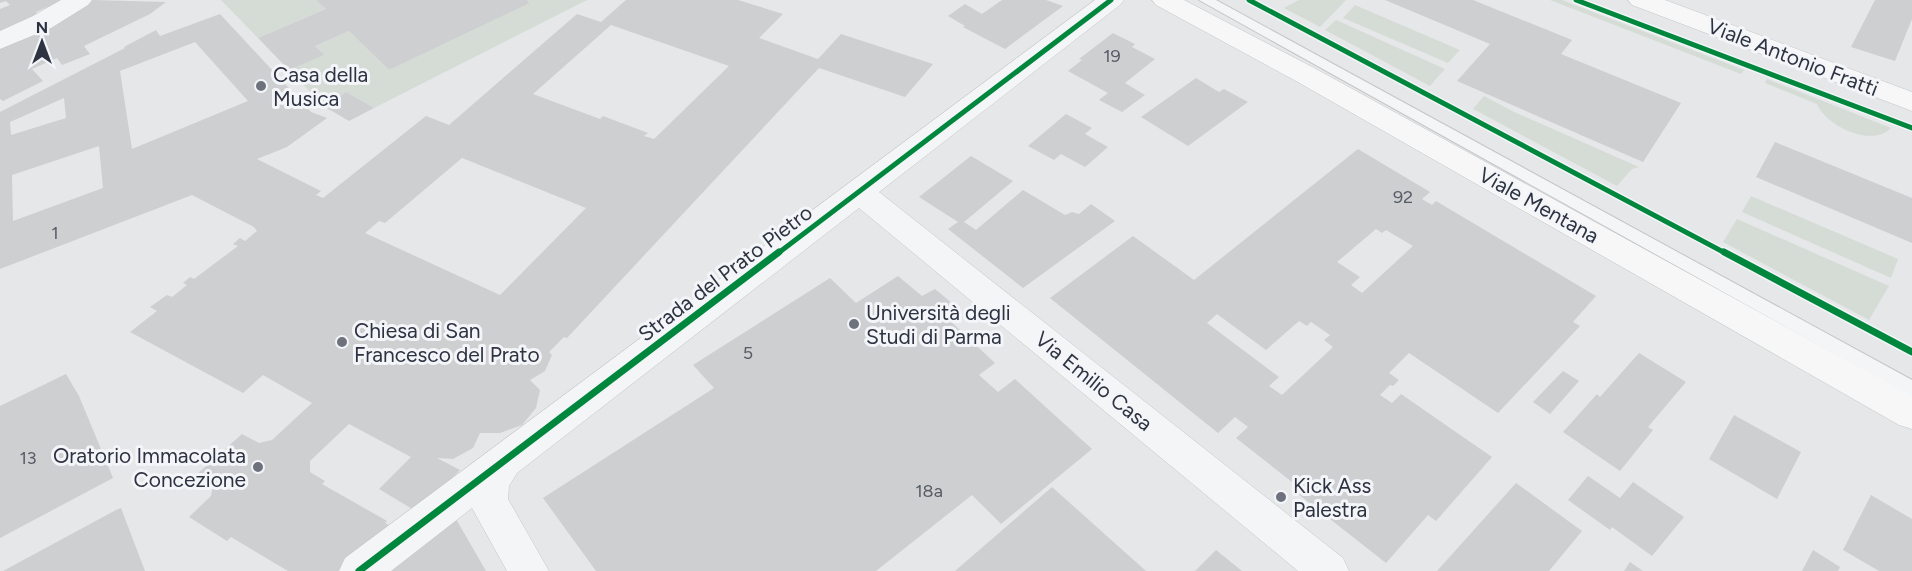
<svg xmlns="http://www.w3.org/2000/svg" width="1912" height="571" viewBox="0 0 1912 571" font-family="Figtree,sans-serif">
<style>
.green{fill:#d5dcd6}
.building{fill:#cdcfd1;fill-rule:evenodd}
.lines{fill:none;stroke-linecap:round;stroke-linejoin:round}
.lane-casing{stroke:#c3c5c7;stroke-width:2}
.street-casing{stroke:#c3c5c7;stroke-width:1}
.secondary-casing{stroke:#c3c5c7;stroke-width:1}
.lane{fill:#f4f5f6;fill-rule:evenodd}
.street{fill:#f4f5f6;fill-rule:evenodd}
.secondary{fill:#f7f7f8;fill-rule:evenodd}
.cycleway-far1-casing{stroke:#f3f5f8;stroke-width:8}
.cycleway-casing{stroke:#f3f5f8;stroke-width:10}
.cycleway-far1{stroke:#00873e;stroke-width:5}
.cycleway{stroke:#00873e;stroke-width:7}
.poi-dot{fill:#6d727c;stroke:#f3f5f8;stroke-width:2}
.labels{text-anchor:middle;dominant-baseline:central;stroke-width:6;stroke-linejoin:round;paint-order:stroke}
.number-label{font-size:18px;fill:#565b66}
.street-label{font-size:21px;fill:#2d3341;stroke:#f3f5f8}
.poi-label{font-size:21px;fill:#2d3341;stroke:#f3f5f8;text-anchor:start}
</style>
<rect width="100%" height="100%" fill="#e5e7e9"/>
<path class="green" d="M221 0H316L326 9 258 38Z
M527 0H587L374 108 346 92 325 107 289 70 323 55 315 46 349 31 389 70 530 3Z
M1299 0H1346L1320 27 1284 8Z
M1550 0H1562L1744 70 1741 74Z
M1355 5 1460 50 1448 63 1343 18Z
M1336 20 1445 69 1430 86 1325 30Z
M1767 79 1891 128C1872 148 1826 126 1817 104L1765 83Z
M1484 96 1512 111 1639 167 1632 169 1617 186 1473 109Z
M1751 196 1898 259 1891 278 1742 212Z
M1737 219 1889 286 1869 320 1723 242Z"/>
<path class="building" d="M0 0H63L36 12 40 17 0 35V9L10 5 6 1 0 3Z
M92 0 166 2 150 14 84 46 90 54 62 65 57 58 32 69 43 81 3 101 0 99V47Z
M316 0H527L530 3 389 70 349 31 315 46 324 55 289 70 258 38 326 9Z
M626 0H738L783 14 759 38 818 59 841 34 933 64 905 97 819 68 567 338 564 337 549 352 552 355 545 371 530 380 540 390 536 408 522 425 500 433H480L473 448 453 459 437 458 460 470 419 513 379 489 411 457 349 424 310 461V472L325 481 322 484 387 521 385 523 395 529 338 571H288L231 537 227 541 189 517 211 496 213 485 196 475 242 434 259 443 272 440 312 403 263 375 243 393 130 332 157 311 150 307 167 295 172 297 187 285 183 283 190 277 194 279 238 246 233 244 240 238 245 241 257 231 254 227 192 195 0 269V112L125 48 124 47 156 30 160 36 220 14 311 112 327 118 287 147 257 159 321 191 316 195 323 198 426 116 449 125 577 14 601 22ZM611 25 729 66 654 139 644 136 648 133 603 116 600 119 533 94ZM195 42 248 101 132 149 120 71ZM64 98 66 118 11 135 10 122ZM99 146 103 188 13 221 12 175ZM462 158 586 208 500 295 365 233 379 221 385 223Z
M1002 0H1046L1063 6 1005 49 963 27 965 26 948 16 965 4 982 14Z
M1385 0H1473L1572 40 1561 54 1681 103 1643 162 1457 81 1490 44Z
M1875 0H1912V19L1895 61 1851 47Z
M1113 33 1135 44 1132 47 1155 59 1125 83 1145 95 1122 112 1099 100 1108 93 1068 71 1082 60 1079 59Z
M1196 78 1219 92 1224 89 1248 102 1188 146 1141 117Z
M346 92 374 108 349 121 325 107Z
M1066 114 1092 128 1085 134 1108 147 1085 167 1061 154 1054 160 1028 146Z
M1775 142 1912 198V243L1756 177Z
M1358 149 1430 192 1422 199 1432 205 1436 201 1596 296 1573 322 1580 326 1498 413 1409 353 1389 373 1399 380 1393 386 1390 385 1380 395 1392 403 1401 394 1492 457 1436 521 1428 515 1386 563 1293 490 1297 486 1236 438 1248 427 1235 417 1218 433 1050 298 1133 236 1194 280ZM1376 229 1382 233 1386 230 1413 246 1362 293 1351 285 1360 277 1337 262ZM1217 314 1266 350 1299 321 1307 326 1311 322 1330 335 1324 340 1333 347 1282 395 1269 386 1279 377 1207 323Z
M971 156 1013 181 964 222 976 230 1023 190 1065 215 1072 212 1079 214 1091 204 1115 221 1023 288 948 229 958 222 919 197Z
M898 276 922 296 935 289 958 308 947 318 995 363 979 375 998 392 1015 379 1092 449 1001 524 972 495 876 571H596L543 498 714 388 693 365 830 278 856 303Z
M1639 353 1686 382 1648 427 1653 430 1620 471 1563 432 1597 394 1600 397Z
M1563 371 1579 381 1550 414 1533 402Z
M66 374 79 396 113 478 0 538V406Z
M1734 415 1801 452 1777 499 1709 459Z
M1588 476 1620 498 1633 482 1684 517 1652 556 1612 527 1610 530 1568 500Z
M1516 483 1582 531 1549 571H1437Z
M1052 487 1146 571H955Z
M1871 495 1912 519V571H1879L1843 550Z
M121 508 145 571H3L116 510Z
M456 519 486 571H390Z
M1216 550 1242 571H1195Z
M1813 550 1840 567 1838 571H1802Z
M1630 562 1643 571H1624Z"/>
<g class="lines">
<g class="lane-casing">
<path id="lane" d="M1199 0H1216L1912 380V397Z"/>
</g>
<g class="street-casing">
<path id="street" d="M61 0H92L88 5 51 28 0 49V31L33 16Z
M1095 0H1124L1120 5 879 192 1343 558 1349 571H1298L859 208 517 473 509 486 508 499 549 571H507L472 508 391 571H339L345 558Z"/>
</g>
<g class="secondary-casing">
<path id="secondary" d="M1152 0H1184L1316 69 1912 396V429L1899 425 1296 81 1156 5Z
M1628 0H1665L1912 92V111L1632 5Z"/>
</g>
<use href="#lane" class="lane"/>
<use href="#street" class="street"/>
<use href="#secondary" class="secondary"/>
<g class="cycleway-far1-casing">
<path id="cycleway-far1" d="M1249 0 1727 254
M1576 0 1912 128
M777 254 1111 0"/>
</g>
<g class="cycleway-casing">
<path id="cycleway" d="M1724 252 1912 352
M359 571 779 252"/>
</g>
<use href="#cycleway-far1" class="cycleway-far1"/>
<use href="#cycleway" class="cycleway"/>
</g>
<g class="poi-dot">
<circle cx="261" cy="86" r="6"/>
<circle cx="854" cy="324" r="6"/>
<circle cx="342" cy="342" r="6"/>
<circle cx="258" cy="467" r="6"/>
<circle cx="1281" cy="497" r="6"/>
</g>
<g class="labels">
<g class="number-label">
<text x="1112" y="56">19</text>
<text x="1403" y="197">92</text>
<text x="55" y="233">1</text>
<text x="748" y="353">5</text>
<text x="28" y="458">13</text>
<text x="929" y="491">18a</text>
</g>
<g class="street-label">
<text transform="translate(1793 57) rotate(21)">Viale Antonio Fratti</text>
<text transform="translate(1539 205) rotate(29)">Viale Mentana</text>
<text transform="translate(725 273) rotate(-37)">Strada del Prato Pietro</text>
<text transform="translate(1094 381) rotate(39)">Via Emilio Casa</text>
</g>
<g class="poi-label">
<text x="273" y="74">Casa della<tspan x="273" dy="24">Musica</tspan></text>
<text x="866" y="312">Università degli<tspan x="866" dy="24">Studi di Parma</tspan></text>
<text x="354" y="330">Chiesa di San<tspan x="354" dy="24">Francesco del Prato</tspan></text>
<text x="246" y="455" text-anchor="end">Oratorio Immacolata<tspan x="246" dy="24">Concezione</tspan></text>
<text x="1293" y="485">Kick Ass<tspan x="1293" dy="24">Palestra</tspan></text>
</g>
</g>
<g transform="translate(42 42)" stroke="#f3f5f8" stroke-width="4.5" paint-order="stroke">
<path d="M0-4.5L10 22L0 15L-10 22Z" fill="#2d3341"/>
<text y="-9" font-size="16" font-weight="bold" text-anchor="middle" fill="#2d3341">N</text>
</g>
</svg>
